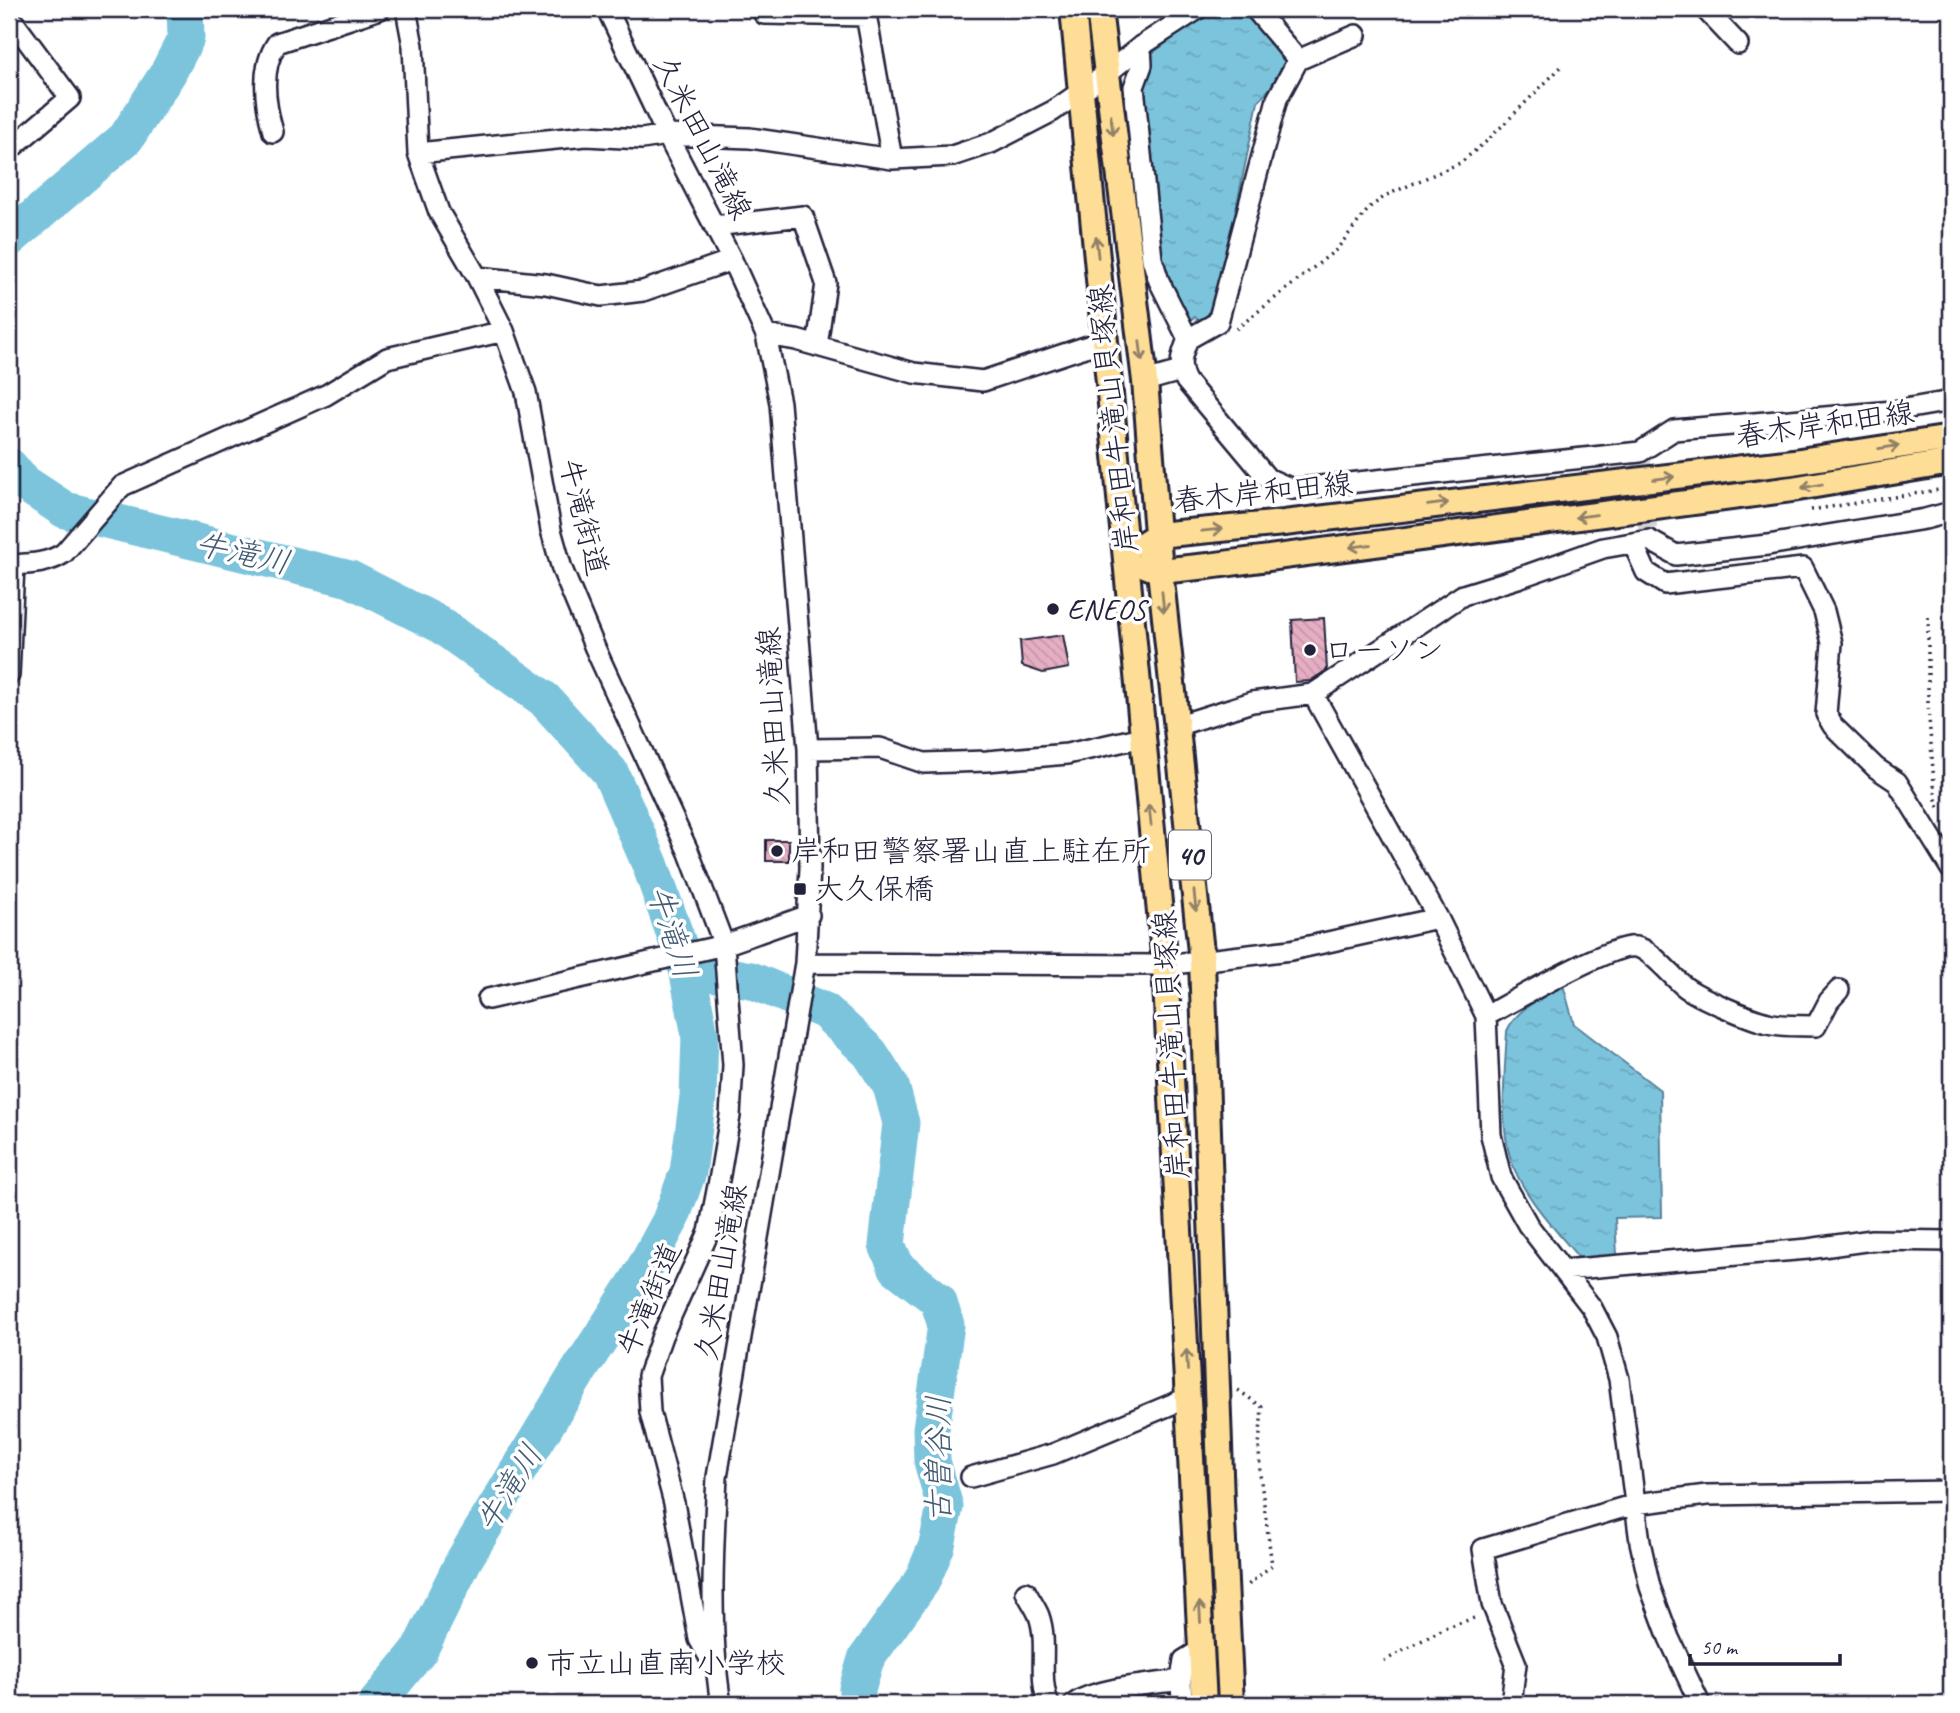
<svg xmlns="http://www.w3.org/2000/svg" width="1960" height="1713" viewBox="0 0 1960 1713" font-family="Caveat,'Klee One',sans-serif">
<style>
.water{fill:url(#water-ripples);stroke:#58839c;stroke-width:2}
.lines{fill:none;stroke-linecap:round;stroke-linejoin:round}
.river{stroke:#7cc4dc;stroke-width:37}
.building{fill:url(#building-back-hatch);stroke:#22223b;stroke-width:2}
.minor-tunnel{stroke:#d3d3d8;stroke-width:19;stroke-dasharray:19 10;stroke-linecap:butt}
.minor-casing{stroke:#22223b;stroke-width:24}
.major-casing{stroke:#22223b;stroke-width:30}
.path{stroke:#22223b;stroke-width:3.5;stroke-dasharray:2 5;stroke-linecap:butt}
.minor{stroke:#fff;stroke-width:19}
.major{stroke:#fedd96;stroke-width:24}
.oneway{stroke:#908068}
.poi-dot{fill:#22223b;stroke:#fff;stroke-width:2.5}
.labels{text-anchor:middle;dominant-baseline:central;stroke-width:7;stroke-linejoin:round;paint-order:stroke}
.shield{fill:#fff;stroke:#646476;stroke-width:2}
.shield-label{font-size:28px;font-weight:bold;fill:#22223b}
.street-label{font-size:30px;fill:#22223b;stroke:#fff}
.poi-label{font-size:30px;fill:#22223b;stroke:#fff;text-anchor:start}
.water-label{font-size:32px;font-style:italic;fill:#425b73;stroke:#fff}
</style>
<defs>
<pattern id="water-ripples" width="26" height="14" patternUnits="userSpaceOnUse" patternTransform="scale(1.75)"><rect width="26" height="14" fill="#7cc4dc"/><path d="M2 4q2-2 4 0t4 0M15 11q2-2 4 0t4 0" fill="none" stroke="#6ba8be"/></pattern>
<pattern id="building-back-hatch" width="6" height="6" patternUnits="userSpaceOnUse" patternTransform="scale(1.75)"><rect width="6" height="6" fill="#e6aec2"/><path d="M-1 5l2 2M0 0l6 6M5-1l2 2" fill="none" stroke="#c595a8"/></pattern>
</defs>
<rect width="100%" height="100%" fill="#fff"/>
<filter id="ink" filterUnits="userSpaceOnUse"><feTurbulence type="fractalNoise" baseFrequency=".0143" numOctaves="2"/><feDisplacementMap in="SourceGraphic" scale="14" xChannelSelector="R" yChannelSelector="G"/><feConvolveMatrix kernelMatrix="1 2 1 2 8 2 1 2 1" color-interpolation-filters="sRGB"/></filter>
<g filter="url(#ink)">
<path class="water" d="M1213 9H1247L1291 64 1258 102 1219 291 1205 320 1201 324 1195 317 1188 321 1163 271 1141 95 1149 55C1173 41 1188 20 1213 9Z
M1563 985 1574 1024 1660 1090 1662 1217 1615 1218 1617 1255 1579 1258C1556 1230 1522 1195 1511 1160 1499 1123 1505 1071 1507 1031 1517 1008 1542 998 1563 985Z"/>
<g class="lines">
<path class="river" d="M9 239 126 138 168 73 186 38 185 9
M9 466 24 483 65 510 350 579 439 624 544 699 610 772 650 864 687 969 700 1035 698 1097 688 1172 670 1221 638 1280 575 1377 464 1560 419 1651 376 1704
M687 969 751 980 825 1011 870 1053 891 1086 901 1123 887 1245 897 1268 938 1300 946 1325 931 1429 932 1461 945 1507 937 1545 922 1581 866 1659 857 1689V1704"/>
</g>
<path class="building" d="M1324 618 1327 670 1310 681 1295 682 1292 620Z
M1063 635 1069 668 1043 673 1022 666 1020 641Z
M766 840H789V861H766Z"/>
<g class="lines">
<path class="minor-tunnel" d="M1640 452 1649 540"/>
<g class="minor-casing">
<path id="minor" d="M406 9 413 46 418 153 439 212 477 277 504 331 526 392 551 530 562 569 595 648 689 853 724 945 809 915
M607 9 667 135 732 260 766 335 780 403 808 749 810 868 805 963 717 1477C713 1553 709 1629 721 1704
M865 9 892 159
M1255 9 1298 60 1356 35
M1705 9 1738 44
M764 14 867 16
M9 23 12 20 70 98 9 150
M1141 46 1142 65 1134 87 1152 259 1159 281 1188 339C1181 356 1178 365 1186 381L1267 478 1292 489 1640 452 1674 430 1893 411 1951 401
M273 132C265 104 260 68 277 43L380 9
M418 153 586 136 642 139 667 135 750 138 892 159 952 156 991 143 1053 111 1105 75 1141 46 1198 9
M714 226 803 216 826 283 817 346
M477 277 546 284 601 296 643 291 732 260
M766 335 796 340 914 373 983 381 1106 340
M1188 339 1218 322 1277 99 1298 60
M1145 381 1181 371
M1633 543 1646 572 1665 584 1803 568 1824 611 1832 643 1826 714 1833 726 1876 768 1897 782 1951 869
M9 565C28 564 48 564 64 553L122 486 326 395 387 358 504 331
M9 675 14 565
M1313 694 1438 918 1486 1016 1491 1135 1501 1177 1528 1225 1592 1308 1607 1337 1619 1379 1640 1542 1650 1587 1669 1638 1700 1704
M1176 726 1252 702 1313 694 1463 595 1518 578 1603 548 1649 540 1676 555 1768 545 1925 519 1951 512
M808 749 880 748 924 763 987 761 1067 754 1143 737
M805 963 1165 965 1291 950 1438 918
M488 999 724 945 733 1065 730 1116 720 1175 709 1232 662 1336 648 1376 650 1412 674 1503 699 1639 712 1662
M1486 1016C1512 1002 1611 943 1636 947 1651 949 1672 977 1685 987 1700 998 1750 1019 1768 1023 1783 1027 1801 1025 1816 1026L1829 1001 1839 990
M1563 1270 1808 1249 1872 1240 1951 1241
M971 1477 1053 1454 1189 1397
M1026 1592C1030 1600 1036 1608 1039 1616 1049 1644 1037 1677 1049 1704
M1181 1680 1182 1704
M1074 1704C1093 1688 1154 1684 1181 1680L1184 1660 1202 1649
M1511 1704 1516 1664 1492 1604 1483 1549 1635 1504 1707 1495 1951 1491"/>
</g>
<g class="major-casing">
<path id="major" d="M1073 9 1165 965 1204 1704
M1099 9 1145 381 1160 571 1202 961 1221 1501 1231 1704
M1143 544 1157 535 1284 523 1793 462 1951 438
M1145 565 1160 571 1208 566 1792 489 1951 462"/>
</g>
<path class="path" d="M1236 329 1337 249 1370 207 1387 195 1460 163 1488 140 1561 67
M1177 487 1189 502 1199 508
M1811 510 1951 488
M1928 617V705L1935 796 1940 812
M1238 1390 1262 1407 1259 1447 1260 1474 1272 1565 1248 1585
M1384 1661 1445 1628 1477 1617
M146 1704 149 1700"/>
<use href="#minor" class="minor"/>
<use href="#major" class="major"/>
</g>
<defs><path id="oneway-shaft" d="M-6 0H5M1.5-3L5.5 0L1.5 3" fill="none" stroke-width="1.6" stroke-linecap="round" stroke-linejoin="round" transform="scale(1.75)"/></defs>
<g class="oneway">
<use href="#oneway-shaft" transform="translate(1112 125) rotate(83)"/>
<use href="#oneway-shaft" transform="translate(1097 247) rotate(-96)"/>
<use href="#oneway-shaft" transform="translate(1141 351) rotate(83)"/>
<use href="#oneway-shaft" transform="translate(1889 447) rotate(-9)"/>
<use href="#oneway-shaft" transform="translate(1664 478) rotate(-7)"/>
<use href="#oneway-shaft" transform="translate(1812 486) rotate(170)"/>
<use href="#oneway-shaft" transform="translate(1438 504) rotate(-7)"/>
<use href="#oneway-shaft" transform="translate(1586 516) rotate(173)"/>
<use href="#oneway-shaft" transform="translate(1212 530) rotate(-6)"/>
<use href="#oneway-shaft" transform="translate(1360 546) rotate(173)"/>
<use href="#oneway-shaft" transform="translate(1163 602) rotate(84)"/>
<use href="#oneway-shaft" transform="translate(1150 815) rotate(-96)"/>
<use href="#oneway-shaft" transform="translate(1195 901) rotate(84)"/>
<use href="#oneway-shaft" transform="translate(1187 1360) rotate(-93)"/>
<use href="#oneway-shaft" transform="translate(1200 1612) rotate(-93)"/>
</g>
</g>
<g class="poi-dot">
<circle cx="1053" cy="609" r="7"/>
<circle cx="1310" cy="650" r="7"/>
<circle cx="777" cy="851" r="7"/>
<rect x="793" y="882" width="14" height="14" rx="3.5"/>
<circle cx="532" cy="1663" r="7"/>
</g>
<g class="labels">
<rect class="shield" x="1169" y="830.5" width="42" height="49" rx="5"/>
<g class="shield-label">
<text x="1190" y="855">40</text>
</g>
<g class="street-label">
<text transform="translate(703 137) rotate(63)">久米田山滝線</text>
<text transform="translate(1113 419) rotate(-96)">岸和田牛滝山貝塚線</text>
<text transform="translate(1825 424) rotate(-8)">春木岸和田線</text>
<text transform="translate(1263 492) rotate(-6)">春木岸和田線</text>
<text transform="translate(584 517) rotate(76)">牛滝街道</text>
<text transform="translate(773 717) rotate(-93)">久米田山滝線</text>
<text transform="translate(1171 1045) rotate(-93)">岸和田牛滝山貝塚線</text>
<text transform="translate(721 1272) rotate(-80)">久米田山滝線</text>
<text transform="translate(649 1299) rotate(-67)">牛滝街道</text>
</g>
<g class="poi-label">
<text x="1067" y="609">ENEOS</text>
<text x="1324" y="650">ローソン</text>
<text x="791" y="851">岸和田警察署山直上駐在所</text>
<text x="814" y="889">大久保橋</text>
<text x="546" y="1663">市立山直南小学校</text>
</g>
<g class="water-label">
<text transform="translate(243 553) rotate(13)">牛滝川</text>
<text transform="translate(672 932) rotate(72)">牛滝川</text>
<text transform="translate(938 1459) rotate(-90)">古曽谷川</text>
<text transform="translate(509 1488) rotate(-58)">牛滝川</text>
</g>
</g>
<rect width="1960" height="1713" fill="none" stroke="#fff" stroke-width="35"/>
<rect x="18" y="18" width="1925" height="1678" fill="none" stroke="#22223b" stroke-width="2.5" filter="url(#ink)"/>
<path d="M1690 1654v10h150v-10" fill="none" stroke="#22223b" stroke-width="3.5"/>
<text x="1701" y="1654" font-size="21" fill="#22223b" stroke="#ffffff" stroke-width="5" paint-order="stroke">50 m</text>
</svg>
